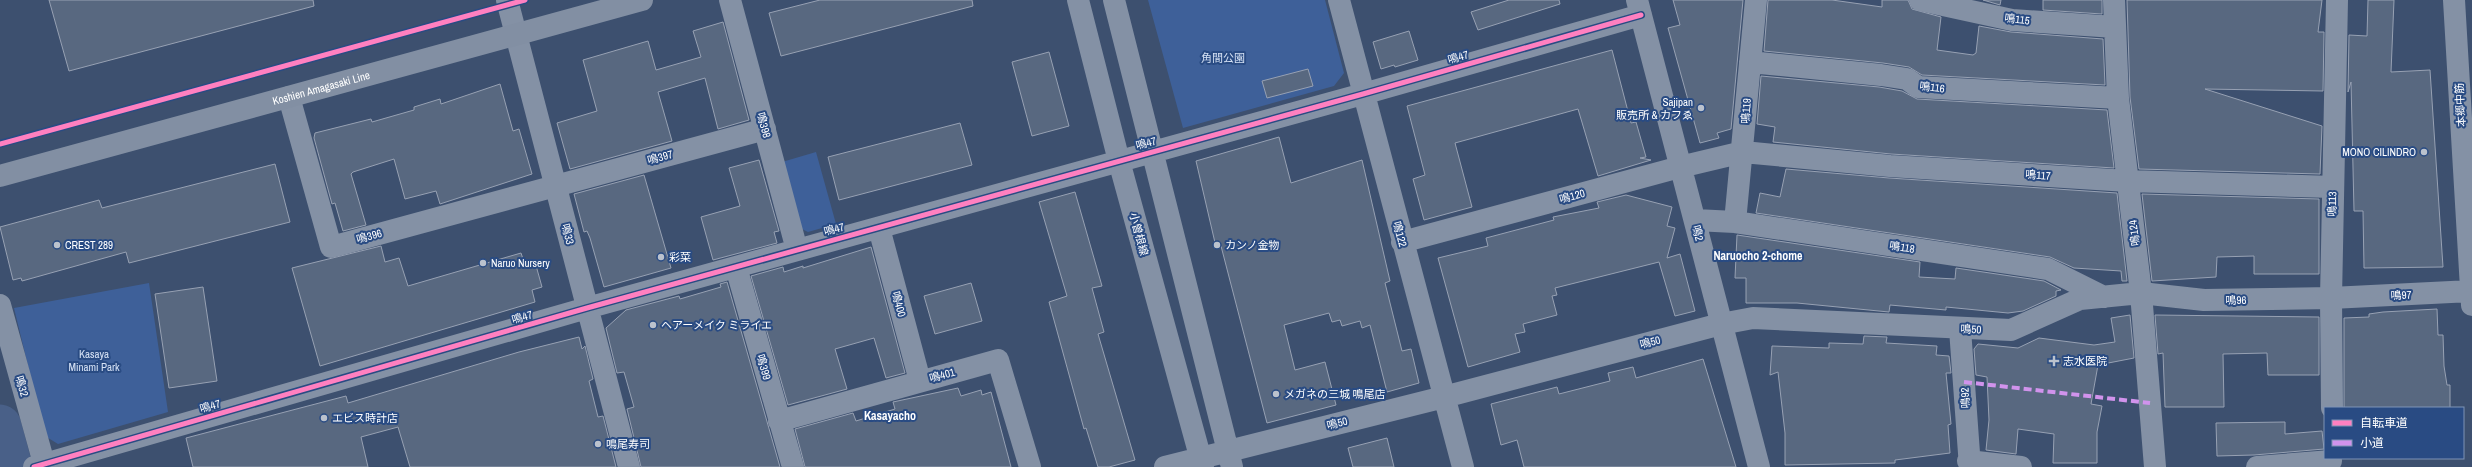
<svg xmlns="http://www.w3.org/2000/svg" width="2472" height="467" viewBox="0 0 2472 467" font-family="'Archivo Narrow','Noto Sans JP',sans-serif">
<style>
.green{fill:#3e6099}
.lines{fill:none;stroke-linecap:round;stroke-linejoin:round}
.river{stroke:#496088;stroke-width:43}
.building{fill:#586880;stroke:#97a1b3}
.minor{stroke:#8491a5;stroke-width:22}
.major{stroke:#828fa3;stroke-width:22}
.quiet{stroke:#d193ec;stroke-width:4;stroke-dasharray:8 4;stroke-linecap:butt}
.cycleway-casing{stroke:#294b83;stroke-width:8}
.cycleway{stroke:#ff80c0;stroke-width:5}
.poi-dot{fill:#bbc2cd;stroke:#294b83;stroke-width:1.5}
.labels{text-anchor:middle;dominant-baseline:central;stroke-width:4;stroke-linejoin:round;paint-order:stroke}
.street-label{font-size:11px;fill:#fff;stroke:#294b83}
.park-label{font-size:11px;fill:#d6e2f5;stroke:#294b83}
.poi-label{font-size:11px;fill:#fff;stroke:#294b83;text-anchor:start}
.neighbourhood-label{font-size:12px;font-weight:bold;fill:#fff;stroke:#294b83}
</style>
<rect width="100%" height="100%" fill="#3d506f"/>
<path class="green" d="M1148 0H1325L1344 73 1334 86 1183 128Z
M816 152 836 224 808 232 800 228 782 162Z
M149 283 168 412 58 444 45 436 14 308Z"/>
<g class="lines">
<path class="river" d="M0 426 11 467"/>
</g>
<path class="building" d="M49 0H313L314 6 69 71Z
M820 0H972L973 6 781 56 769 13Z
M1509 0H1559L1560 4 1478 30 1471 12Z
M1673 0H1743L1731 129 1717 133 1719 138 1700 143 1668 28 1680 25Z
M1768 0H1832L1882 7V0H1908L1912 9 1941 17 1937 50 1973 55 1976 53 1979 26 2011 32 2103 39 2105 85 1922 75 1909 67 1883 63 1764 51Z
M1983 0H2001L2000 5Z
M2043 0H2102V14L2043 10Z
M2127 0H2322L2318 32H2324L2323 91 2205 89 2322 126 2320 174 2139 169 2130 97Z
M2368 0H2394L2391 72 2430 70 2443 267 2364 268 2363 211H2354L2351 82 2348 92 2349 35 2367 36Z
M723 22 749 120 718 129 705 78 658 92 672 141 570 169 557 123 597 111 583 60 648 41 656 70 701 57 693 31Z
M1409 31 1418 60 1395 67 1394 65 1381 69 1373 42Z
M1612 50 1631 123 1636 122 1646 157 1640 158 1651 160 1598 176 1578 109 1455 143 1472 207 1424 220 1413 179 1425 175 1407 106Z
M1049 52 1069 126 1032 136 1012 62Z
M1308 69 1313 86 1267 98 1262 81Z
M1761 76 1879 87 1902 91 1917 99 2107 110 2114 168 1891 154 1773 142 1775 127 1757 124Z
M500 84 513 131 519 129 532 174 440 204 436 191 405 199 394 159 353 172 351 174 366 225 343 231 335 203 332 204 314 138 315 133 371 119 372 122 414 110V107L440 99 441 104Z
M960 123 972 165 839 200 828 157Z
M1279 137 1291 183 1362 160 1390 281 1385 283 1402 351 1411 349 1419 383 1387 392 1370 325 1362 328 1360 321 1342 326 1340 320 1332 322 1329 313 1284 325 1295 370 1325 362 1336 405 1267 423 1221 246 1216 247 1196 161Z
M759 160 779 231 774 232 777 243 713 260 701 217 740 206 729 168Z
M275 164 290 222 129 263 126 252 22 281 21 278 13 280 0 227 99 200 102 208Z
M1786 169 1889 178 2117 193 2127 281H2122L2121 271 2074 268 2050 257 1756 213 1760 193 1780 197Z
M644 175 671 268 604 287 590 238 587 231 584 232 574 194Z
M1075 192 1102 286 1092 288 1104 332 1098 334 1135 460 1109 467H1098L1086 428 1084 429 1049 302 1067 296 1039 202Z
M2142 194 2319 199V274H2254V256L2217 257 2216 277 2152 281Z
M1626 195 1672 207 1667 226 1675 228 1667 258 1680 254 1695 311 1675 316 1659 262 1555 288 1557 295 1552 296 1557 315 1523 324 1525 332 1515 334 1520 352 1468 367 1438 258 1488 246 1486 238 1554 220 1553 217 1599 208 1597 202Z
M1737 235 1920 262 1919 277 1955 279 1956 268 2044 281 2061 290 2056 291V296L2023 311 2008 313 1946 307V310L1890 305 1889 312 1797 303H1746V278H1735Z
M381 246 385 262 399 258 408 286 521 253 525 265 535 262 542 287 532 290 535 302 320 366 292 268Z
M871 247 905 373 886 378 874 338 835 349 847 389 788 405 751 276 783 267 784 272 803 266V268Z
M727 282 780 467H641L627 409 634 407 624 372 617 373 606 328 626 310 679 296 680 299 721 287 720 284Z
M971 283 982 321 935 334 924 296Z
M203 287 217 381 169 388 155 294Z
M2437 309 2438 335H2443L2444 366 2447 385H2450V408H2344V318L2369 317V314L2383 312Z
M2130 315 2134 358 2098 365 2091 404 2102 406 2097 432V463H2053L2054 434 2018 429 2016 454 1986 450 1989 420 1987 377 1976 375 1974 349 1978 344 2018 348 2039 338 2094 345 2115 342 2111 318Z
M2155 315 2319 317V375H2268L2267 353 2223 354 2224 407H2165L2163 353 2158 354Z
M1864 336 1887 337 1886 343 1937 346 1936 355 1949 356 1951 373H1946L1951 424 1948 425 1950 453 1895 460V463L1785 465V433L1778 372 1770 375 1772 346 1829 348V343L1863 344Z
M579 337 582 349 585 346 593 379 589 381 598 417 603 416 616 467H410L398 427 361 437 368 467H193L186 438 346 396 348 403 519 352Z
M1703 359 1736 467H1524L1517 440 1501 445 1491 404 1557 387 1559 394 1610 381 1608 373 1633 367 1636 378Z
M958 388 961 396 981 390 982 395 991 392 1011 467H805L795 429 853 413 856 421 895 409 893 402Z
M2285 422V434L2322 431 2324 449 2254 455 2217 456 2216 423Z
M1387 438 1394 467H1353L1348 448Z"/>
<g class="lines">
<path class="minor" d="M507 0 629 467
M730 0 797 250
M1078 0 1119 161 1203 467
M1114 0 1232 467
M1339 0 1463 467
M1637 0 1759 467
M1920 0 2012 20 2115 27
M2114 0 2118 98 2141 293 2155 467
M2454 0 2472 305
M1750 62 1881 75 1907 79 1918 87 2118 98
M289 97 331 247 765 129
M1695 220 1735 222 2048 269 2104 297
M1735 222 1756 0
M879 228 920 381
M1402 242 1680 167 1743 152 1890 166 2128 181 2333 187
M736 267 793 467
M0 305 45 467
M1960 329 1970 467
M2332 408 2331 298 2337 0
M779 421 998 360 1030 467
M1968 461 2021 467
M34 467 587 308 1363 94 1641 15
M1165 467 1444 397 1721 324 1753 318 2011 330 2080 299 2141 293 2204 300 2331 298 2471 291
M2257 467 2331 461"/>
<path class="major" id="s1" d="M0 176 642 0"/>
<path class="quiet" d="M1964 382 2150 403"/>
<g class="cycleway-casing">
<path id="cycleway" d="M0 144 525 0
M34 467 587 308 1363 94 1641 15"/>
</g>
<use href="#cycleway" class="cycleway"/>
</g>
<g class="poi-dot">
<circle cx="1701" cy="108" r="4"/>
<circle cx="2424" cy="152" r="4"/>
<circle cx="57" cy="245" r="4"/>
<circle cx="1217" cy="245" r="4"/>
<circle cx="661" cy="257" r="4"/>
<circle cx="483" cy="263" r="4"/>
<circle cx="653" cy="325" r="4"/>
<path d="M2052 355h4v4h4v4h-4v4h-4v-4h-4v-4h4z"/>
<circle cx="1276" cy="394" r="4"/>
<circle cx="324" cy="418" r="4"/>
<circle cx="598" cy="444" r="4"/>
</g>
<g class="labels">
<g class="street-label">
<text transform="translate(2017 19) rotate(7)">鳴115</text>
<text transform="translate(1458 57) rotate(-16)">鳴47</text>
<text transform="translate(1932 87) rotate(7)">鳴116</text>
<text stroke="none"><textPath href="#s1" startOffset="333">Koshien Amagasaki Line</textPath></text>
<text transform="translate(2460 105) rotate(-93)">本郷中筋</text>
<text transform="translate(1746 111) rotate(-86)">鳴119</text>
<text transform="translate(764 125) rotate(75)">鳴398</text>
<text transform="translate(1146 143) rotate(-15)">鳴47</text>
<text transform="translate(660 157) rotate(-15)">鳴397</text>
<text transform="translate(2038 175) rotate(4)">鳴117</text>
<text transform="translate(1572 196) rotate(-15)">鳴120</text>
<text transform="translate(2332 204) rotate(-89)">鳴113</text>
<text transform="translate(834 229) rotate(-15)">鳴47</text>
<text transform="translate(1698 233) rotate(76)">鳴2</text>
<text transform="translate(2134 233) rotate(-97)">鳴124</text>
<text transform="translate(568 234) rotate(76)">鳴33</text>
<text transform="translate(1139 234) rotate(75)">小曽根線</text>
<text transform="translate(1400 234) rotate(75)">鳴122</text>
<text transform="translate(369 236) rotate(-15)">鳴396</text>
<text transform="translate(1902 247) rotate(9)">鳴118</text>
<text transform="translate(2401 295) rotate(-3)">鳴97</text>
<text transform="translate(2236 300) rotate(-1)">鳴96</text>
<text transform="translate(899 304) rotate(75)">鳴400</text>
<text transform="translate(522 317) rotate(-16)">鳴47</text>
<text transform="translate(1971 329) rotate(2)">鳴50</text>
<text transform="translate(1650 342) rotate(-15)">鳴50</text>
<text transform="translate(764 367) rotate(74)">鳴399</text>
<text transform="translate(942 375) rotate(-15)">鳴401</text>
<text transform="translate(22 386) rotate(74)">鳴32</text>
<text transform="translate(1965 398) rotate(-93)">鳴92</text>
<text transform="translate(210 406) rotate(-16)">鳴47</text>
<text transform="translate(1337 423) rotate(-14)">鳴50</text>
</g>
<g class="park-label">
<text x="1223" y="58">角間公園</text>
<text x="94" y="354">Kasaya<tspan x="94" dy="13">Minami Park</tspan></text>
</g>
<g class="poi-label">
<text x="1693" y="102" text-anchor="end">Sajipan<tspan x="1693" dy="13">販売所 &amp; カフゑ</tspan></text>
<text x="2416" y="152" text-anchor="end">MONO CILINDRO</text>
<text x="65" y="245">CREST 289</text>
<text x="1225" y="245">カンノ金物</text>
<text x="669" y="257">彩菜</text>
<text x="491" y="263">Naruo Nursery</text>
<text x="661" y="325">ヘアーメイク ミライエ</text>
<text x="2063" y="361">志水医院</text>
<text x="1284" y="394">メガネの三城 鳴尾店</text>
<text x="332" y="418">エビス時計店</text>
<text x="606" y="444">鳴尾寿司</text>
</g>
<g class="neighbourhood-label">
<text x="1758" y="256">Naruocho 2-chome</text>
<text x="890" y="416">Kasayacho</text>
</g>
</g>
<rect x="2324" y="407" width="140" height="52" fill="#294b83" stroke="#7f93b5"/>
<rect x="2332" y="420" width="20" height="6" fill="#ff80c0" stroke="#7f93b5"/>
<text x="2360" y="427" font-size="12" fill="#ffffff">自転車道</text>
<rect x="2332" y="440" width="20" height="6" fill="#d193ec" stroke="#7f93b5"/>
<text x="2360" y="447" font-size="12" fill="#ffffff">小道</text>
</svg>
